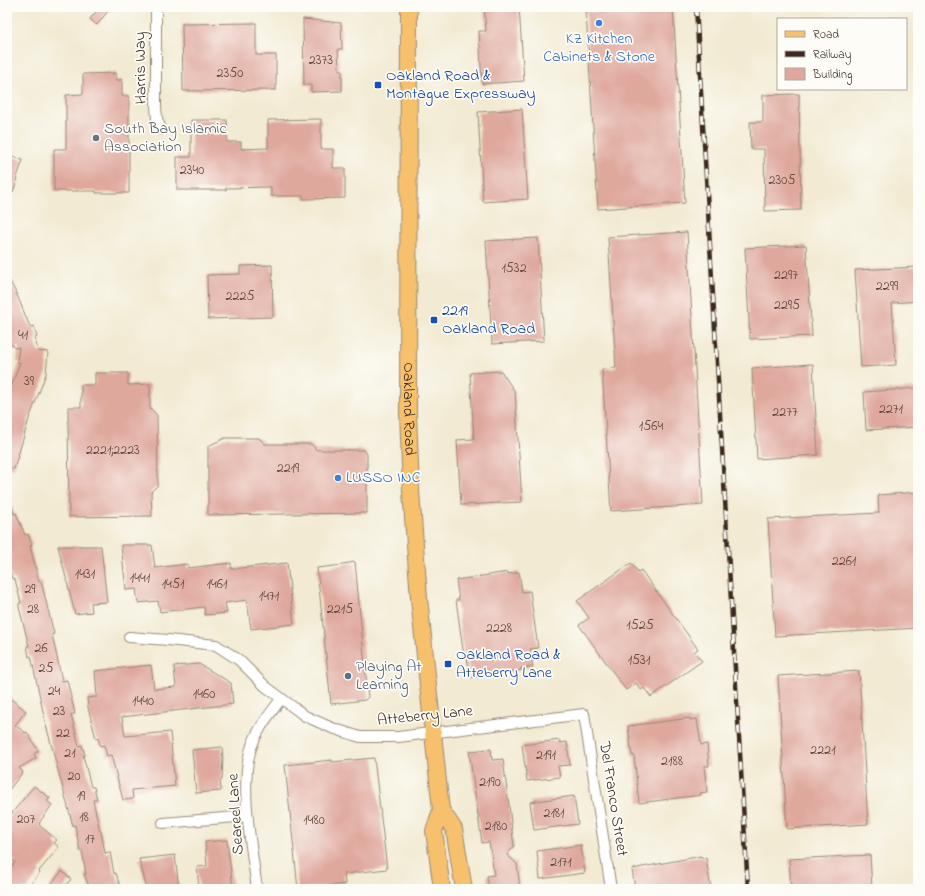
<svg xmlns="http://www.w3.org/2000/svg" width="925" height="896" viewBox="0 0 925 896" font-family="'Indie Flower',sans-serif">
<style>
.building{fill:#dfa89d}
.lines{fill:none;stroke-linecap:round;stroke-linejoin:round}
.minor-casing{stroke:#968a78;stroke-width:12}
.primary-casing{stroke:#968a78;stroke-width:18}
.minor{stroke:#fff;stroke-width:10}
.primary{stroke:#f7c06c;stroke-width:16}
.rail-casing{stroke:#3b2a1e;stroke-width:4.5}
.rail{stroke:#fdfcf7;stroke-width:3;stroke-dasharray:9;stroke-linecap:butt}
.shop-dot{fill:#3f7fe0;stroke:#fdfcf7;stroke-width:1.5}
.transit-dot{fill:#1a4fb4;stroke:#fdfcf7;stroke-width:1.5}
.worship-dot{fill:#6b7280;stroke:#fdfcf7;stroke-width:1.5}
.service-dot{fill:#5c6f8a;stroke:#fdfcf7;stroke-width:1.5}
.labels{text-anchor:middle;dominant-baseline:central;stroke-width:3.5;stroke-linejoin:round;paint-order:stroke}
.number-label{font-size:14px;fill:#644a3e}
.shop-label{font-size:16px;fill:#366cbe;stroke:#fdfcf7}
.street-label{font-size:16px;fill:#3b2a1e;stroke:#fdfcf7}
.transit-label{font-size:16px;fill:#164399;stroke:#fdfcf7;text-anchor:start}
.worship-label{font-size:16px;fill:#5b616d;stroke:#fdfcf7;text-anchor:start}
.service-label{font-size:16px;fill:#4e5e75;stroke:#fdfcf7;text-anchor:start}
</style>
<rect width="100%" height="100%" fill="#fdfcf7"/>
<filter id="ink" filterUnits="userSpaceOnUse"><feTurbulence type="fractalNoise" baseFrequency=".025" numOctaves="2"/><feDisplacementMap in="SourceGraphic" scale="8" xChannelSelector="R" yChannelSelector="G"/><feConvolveMatrix kernelMatrix="1 2 1 2 8 2 1 2 1" color-interpolation-filters="sRGB"/></filter>
<filter id="wash" filterUnits="userSpaceOnUse"><feTurbulence type="fractalNoise" baseFrequency=".012" numOctaves="4" result="noise"/><feDisplacementMap in="SourceGraphic" scale="16" xChannelSelector="R" yChannelSelector="G"/><feGaussianBlur stdDeviation="0.9" result="paint"/><feColorMatrix in="noise" values="0 0 0 0 0 0 0 0 0 0 0 0 0 0 0 0 0 1.4 0 .05"/><feComposite in="paint" operator="in"/></filter>
<g filter="url(#wash)">
<rect width="100%" height="100%" fill="#f2ead2"/>
<g id="blocks">
<path class="building" d="M100 7H111L97 25 90 19Z
M484 7H519L524 81 482 84 479 31H486Z
M673 7 685 203 598 209 586 12Z
M303 19 341 23 342 49H338L339 70H342V91L311 92V85H304Z
M256 23V55H276V90L183 91 182 24Z
M116 73V80H122V96H129V193H96V191H54V149H66V95L83 94V74Z
M799 94 801 210 765 211 764 149H751L750 122H763V95Z
M522 109 528 199 483 202 478 112Z
M321 119V149H333V168H345V198L303 199V196H271V187L226 188V190H177V157H191V120H227V142H241V149L268 148V120Z
M7 155 23 160 16 180 17 181 13 192 7 191Z
M687 232 703 505 611 511 602 369 616 368 608 237Z
M538 238 544 341 492 344 486 241Z
M806 245 812 336 750 339 745 248Z
M272 265 273 317 208 319 207 275 240 274V266Z
M918 267V301L892 303 896 365 861 367 855 270Z
M7 275 17 295 30 327 34 326 37 337 35 338 38 351 48 352 46 374 29 419 14 469 7 468V399L20 362H17L19 347 14 348 13 345H11L7 331Z
M813 364 818 455 757 459 752 368Z
M501 371 515 392 522 502 461 505 457 440 474 439 470 373Z
M95 373H128V385L150 384V408L157 415 158 485 151 492 152 516 69 517 68 407H81V385H95Z
M918 388V427L866 430 864 392Z
M225 438H259L265 444H311L317 450H364L367 454V513L208 515V446Z
M918 492V628L775 636 768 519 879 513 878 495Z
M9 496 14 514 16 513 25 535 28 534 32 545 30 546 39 582 41 581 54 634H52L62 681 67 680 75 714H71L79 746 82 745 85 755H83L91 787H94L97 799 93 800 100 831H101L105 853 110 852 114 874 116 873 120 886 110 889H90L84 874H86L82 851H80L75 825 73 826 46 725 31 656 29 657 27 646H29L19 607V603H21L15 579H12L7 556V497Z
M121 545H152L155 568 188 564V568L231 563V569L287 563 294 624 251 629 247 600 225 603 227 613 205 615 204 607 160 612 158 601 138 603 136 589 126 590Z
M58 546H101L107 602 91 603 92 612 75 614Z
M355 562 368 697 365 700 331 704 317 568 343 565V564Z
M631 563 638 572 641 570 698 649 694 652 702 661 651 697 644 688 641 690 636 683 626 690 579 625 589 618 577 601Z
M508 572V574L519 572 522 592 530 591 538 648 530 649 533 667 521 668 522 670 470 678 467 657H464L459 621 456 600H459L456 580Z
M199 664 231 683 233 704 122 717 125 736 170 732 175 786 132 790 133 799 123 800 111 755 107 756 104 745 100 746 98 738 96 739 88 707 87 698 97 697 95 671 151 665 154 689 176 687 174 666Z
M859 671 868 824 787 829 778 676Z
M7 696 26 711 15 725 26 733 27 732 38 751 34 754 36 758 19 768 23 772 7 792Z
M690 718V720L697 719 701 745 707 744 709 766H704L707 792 700 793 701 795 639 803 634 755 632 756 628 726Z
M559 740 560 743 567 742 570 765 558 766 560 777 527 781 522 745Z
M222 747 223 758 222 780H220L221 791 196 793 192 750Z
M491 749 492 760 503 759 514 846 507 855 517 864 520 889H489L487 876 494 875 491 853 489 842 482 843 469 751Z
M374 758 387 869 344 874 345 884 298 889 285 765 332 760V762Z
M34 786 50 798 47 801 52 805 39 823H40L39 825 57 840 54 843 59 847 39 871 40 872 27 889H7V873L15 862 7 856V819Z
M574 796 578 824 534 830 530 802Z
M227 840 233 889H199L197 867 207 866 205 842Z
M581 845 585 873 540 879 537 851Z
M175 855 179 889H147L139 859Z
M870 855 872 889H791L789 859Z
M701 856 702 858H706L711 889H635L632 869Z
M62 871 71 879 63 889H47Z"/>
</g>
</g>
<g filter="url(#ink)">
<use href="#blocks" fill-opacity="0" stroke="#968a78" stroke-width="1"/>
<g class="lines">
<g class="minor-casing">
<path id="minor" d="M156 7V106L157 119 161 129
M129 637 168 640 216 645 239 660 265 686 305 716 332 728 360 737H398L584 714 611 889
M163 823 248 816
M257 889C252 849 240 790 250 752 255 732 269 715 281 699"/>
</g>
<g class="primary-casing">
<g id="primary">
<path id="s1" d="M409 7 408 413 411 491 419 598 441 810 434 831 442 889"/>
<path d="M441 810 454 829 464 889"/>
</g>
</g>
<use href="#minor" class="minor"/>
<use href="#primary" class="primary"/>
<g class="rail-casing">
<path id="rail" d="M696 7 748 889"/>
</g>
<use href="#rail" class="rail"/>
</g>
</g>
<g class="shop-dot">
<circle cx="599" cy="23" r="4"/>
<circle cx="338" cy="478" r="4"/>
</g>
<g class="transit-dot">
<rect x="374" y="81" width="8" height="8" rx="2"/>
<rect x="430" y="316" width="8" height="8" rx="2"/>
<rect x="444" y="660" width="8" height="8" rx="2"/>
</g>
<circle class="worship-dot" cx="96" cy="138" r="4"/>
<circle class="service-dot" cx="348" cy="676" r="4"/>
<g class="labels">
<g class="number-label">
<text x="321" y="60">2373</text>
<text x="230" y="73">2350</text>
<text x="192" y="170">2340</text>
<text x="782" y="180">2305</text>
<text x="514" y="268">1532</text>
<text x="786" y="275">2297</text>
<text x="887" y="286">2299</text>
<text x="240" y="296">2225</text>
<text x="787" y="305">2295</text>
<text x="23" y="335">41</text>
<text x="29" y="381">39</text>
<text x="891" y="409">2271</text>
<text x="785" y="412">2277</text>
<text x="651" y="426">1564</text>
<text x="113" y="450">2221;2223</text>
<text x="288" y="468">2219</text>
<text x="844" y="561">2261</text>
<text x="85" y="574">1431</text>
<text x="140" y="578">1441</text>
<text x="173" y="584">1451</text>
<text x="217" y="584">1461</text>
<text x="30" y="589">29</text>
<text x="269" y="596">1471</text>
<text x="33" y="609">28</text>
<text x="340" y="609">2215</text>
<text x="640" y="625">1525</text>
<text x="499" y="628">2228</text>
<text x="41" y="648">26</text>
<text x="639" y="660">1531</text>
<text x="46" y="668">25</text>
<text x="54" y="691">24</text>
<text x="204" y="694">1460</text>
<text x="143" y="701">1440</text>
<text x="59" y="711">23</text>
<text x="63" y="733">22</text>
<text x="823" y="750">2221</text>
<text x="70" y="753">21</text>
<text x="546" y="755">2191</text>
<text x="672" y="761">2188</text>
<text x="74" y="776">20</text>
<text x="490" y="782">2190</text>
<text x="81" y="796">19</text>
<text x="554" y="813">2181</text>
<text x="84" y="817">18</text>
<text x="26" y="819">207</text>
<text x="314" y="820">1480</text>
<text x="496" y="826">2180</text>
<text x="90" y="839">17</text>
<text x="561" y="862">2171</text>
</g>
<g class="shop-label">
<text x="599" y="39">KZ Kitchen<tspan x="599" dy="18">Cabinets &amp; Stone</tspan></text>
<text x="346" y="478" text-anchor="start">LUSSO INC</text>
</g>
<g class="street-label">
<text transform="translate(141 68) rotate(-91)">Harris Way</text>
<text stroke="none"><textPath href="#s1" startOffset="402">Oakland Road</textPath></text>
<text transform="translate(425 716) rotate(-6)">Atteberry Lane</text>
<text transform="translate(613 799) rotate(81)">Del Franco Street</text>
<text transform="translate(236 814) rotate(-94)">Seareel Lane</text>
</g>
<g class="transit-label">
<text x="386" y="76">Oakland Road &amp;<tspan x="386" dy="18">Montague Expressway</tspan></text>
<text x="442" y="311">2219<tspan x="442" dy="18">Oakland Road</tspan></text>
<text x="456" y="655">Oakland Road &amp;<tspan x="456" dy="18">Atteberry Lane</tspan></text>
</g>
<g class="worship-label">
<text x="104" y="129">South Bay Islamic<tspan x="104" dy="18">Association</tspan></text>
</g>
<g class="service-label">
<text x="356" y="667">Playing At<tspan x="356" dy="18">Learning</tspan></text>
</g>
</g>
<rect width="925" height="896" fill="none" stroke="#fdfcf7" stroke-width="24"/>
<rect x="777" y="18" width="130" height="72" fill="#fdfcf7" stroke="#afa8a0"/>
<rect x="785" y="31" width="20" height="6" fill="#f7c06c" stroke="#afa8a0"/>
<text x="813" y="38" font-size="12" fill="#3b2a1e">Road</text>
<rect x="785" y="51" width="20" height="6" fill="#3b2a1e" stroke="#afa8a0"/>
<text x="813" y="58" font-size="12" fill="#3b2a1e">Railway</text>
<rect x="785" y="68" width="20" height="12" fill="#dfa89d" stroke="#afa8a0"/>
<text x="813" y="78" font-size="12" fill="#3b2a1e">Building</text>
</svg>
